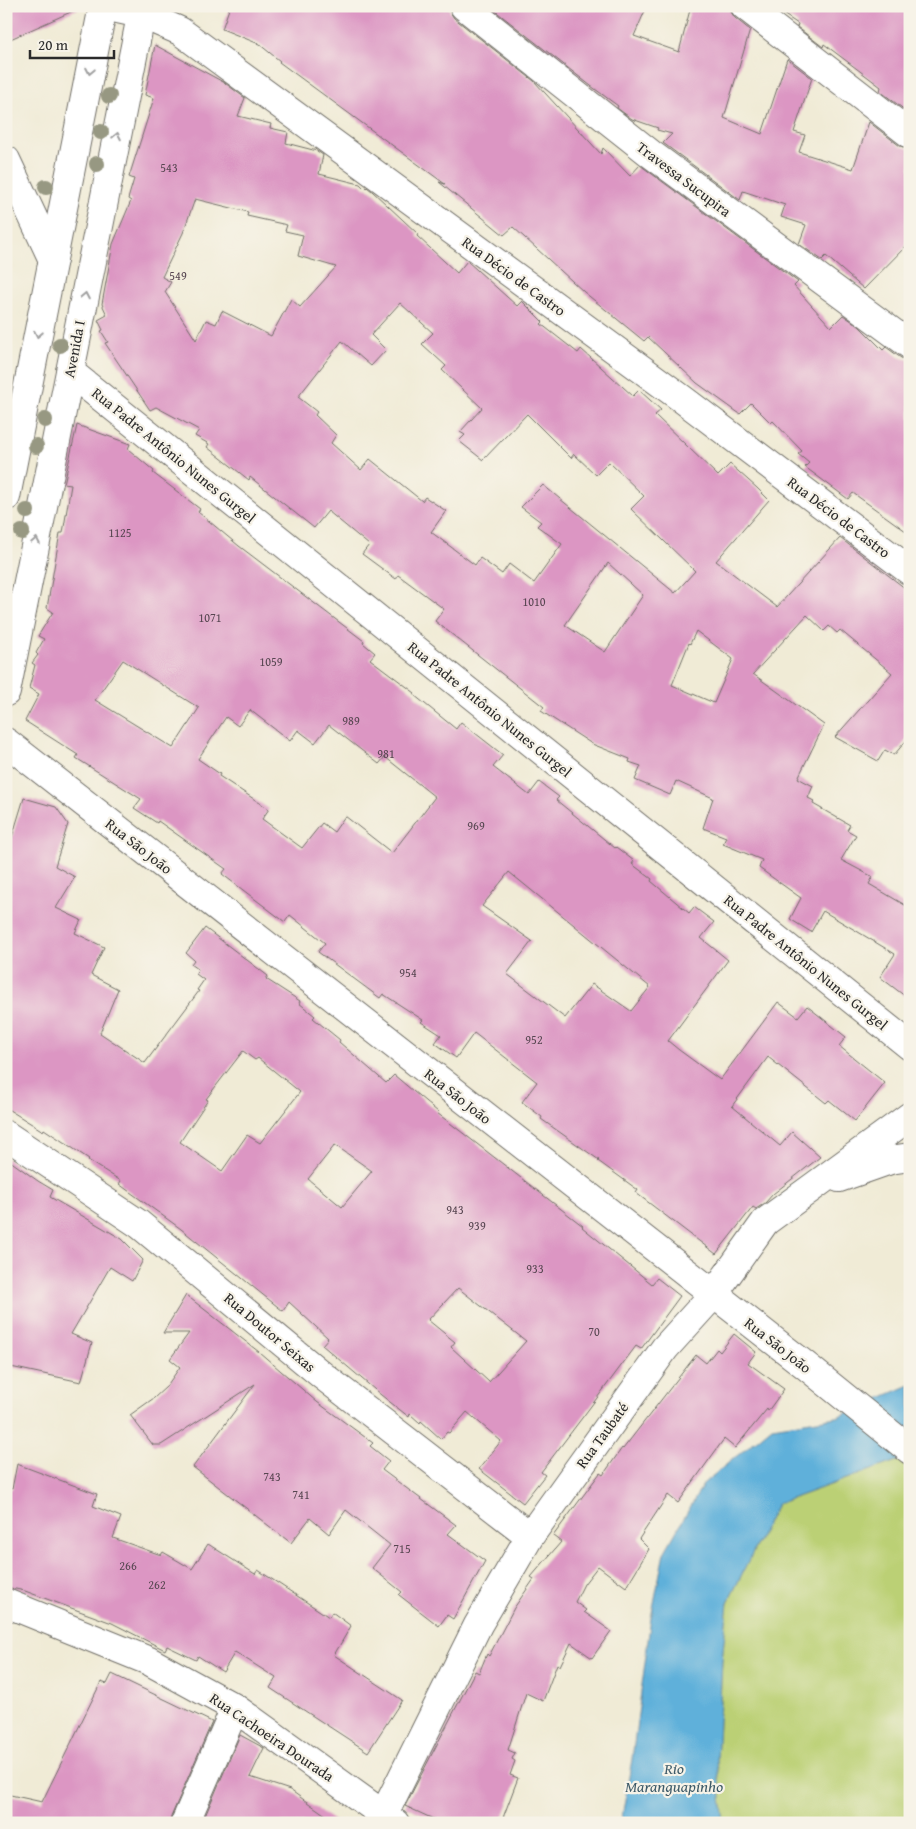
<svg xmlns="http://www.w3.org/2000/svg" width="916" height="1829" viewBox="0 0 916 1829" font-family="'Gentium Book Plus',serif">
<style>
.green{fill:#bbd074;stroke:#737e50}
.water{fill:#5fb0da;stroke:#456e82}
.building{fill:#dc96c3;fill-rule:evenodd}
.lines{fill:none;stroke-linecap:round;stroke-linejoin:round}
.minor-casing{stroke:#706e67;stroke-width:30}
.tertiary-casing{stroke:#706e67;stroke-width:30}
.minor{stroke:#fff;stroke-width:28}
.tertiary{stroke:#fff;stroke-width:28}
.tree{fill:#979882}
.oneway{stroke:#a0a0a0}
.labels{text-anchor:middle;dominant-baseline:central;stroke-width:4.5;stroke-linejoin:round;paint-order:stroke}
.number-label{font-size:12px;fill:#574651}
.street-label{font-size:15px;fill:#2b2b2b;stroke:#f7f3e8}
.water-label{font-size:16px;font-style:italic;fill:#3d5a68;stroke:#f7f3e8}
</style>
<rect width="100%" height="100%" fill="#f7f3e8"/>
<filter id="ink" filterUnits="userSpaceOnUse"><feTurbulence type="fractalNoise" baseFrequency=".02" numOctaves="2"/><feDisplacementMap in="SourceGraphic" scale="10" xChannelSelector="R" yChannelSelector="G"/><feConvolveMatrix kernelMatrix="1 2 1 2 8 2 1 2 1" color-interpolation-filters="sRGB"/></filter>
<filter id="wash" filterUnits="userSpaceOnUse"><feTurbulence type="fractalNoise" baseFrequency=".0096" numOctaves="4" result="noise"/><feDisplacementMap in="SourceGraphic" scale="20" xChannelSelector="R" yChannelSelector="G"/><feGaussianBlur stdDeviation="1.12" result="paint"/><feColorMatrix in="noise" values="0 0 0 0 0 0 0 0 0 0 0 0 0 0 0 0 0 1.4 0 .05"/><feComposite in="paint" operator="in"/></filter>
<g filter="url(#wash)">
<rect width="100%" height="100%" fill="#f0ebd6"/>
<path class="green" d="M910 1456V1809L906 1814 902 1823H724L717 1762 722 1660 728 1602 777 1504Z"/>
<path class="water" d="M910 1385V1456L777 1504 728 1602 722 1660 717 1762 724 1823H621L632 1759 651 1618 664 1553 704 1483 772 1427 837 1417Z"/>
<g id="blocks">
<path class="building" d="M6 6H84L6 41Z
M230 6H449L450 12 454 18 534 81 601 154 603 148 630 176 640 165 798 282 794 286 831 327 843 315 859 326 883 350 886 347 901 358 910 360V534L853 493 848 499 805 467 809 463 798 454 802 451 773 421 771 423 751 403 740 414 697 383 648 337 644 341 584 292 513 227 504 235 439 182 445 184 279 62 280 61 259 44 222 29Z
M489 6H647L634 36 679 52 691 6H730L731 12 735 18 750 30 724 118 762 134 787 59 812 78 794 132 805 135 799 152 853 169 869 122 900 146 910 149V242L864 289 826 256 822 260 799 244 806 225 781 217 785 205 743 191 740 200 663 143 672 134 657 130 658 128 632 119 617 108 618 106 591 86Z
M771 6H910V114L880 91 881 87 824 44 823 47 797 27 798 24Z
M155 45 225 83 245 98 238 116 271 124 270 128 288 132 286 143 317 151 323 155 319 174 360 184 365 189 367 187 372 191 418 234 417 236 457 273 467 261 517 306 522 301 543 322 541 324 578 353 581 349 633 396 639 390 661 410 655 415 718 476 730 464 757 488 769 500 716 561 777 607 840 538 910 592V736L894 755 885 750 878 761 835 737 892 673 840 630 837 633 829 626 824 631 807 615 753 674 824 725 798 778 813 786 808 798 814 801 813 804 850 825 847 830 856 835 841 860 873 877 869 884 910 908V1000L880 977 895 954 823 911 811 932 790 919 801 898 759 868 762 860 723 844 726 837 703 828 713 798 676 781 670 795 635 780 641 766 629 762 630 759 592 744 541 711 544 707 435 621 444 609 398 575 396 579 362 554 369 545 328 511 314 528 250 477 249 480 207 447 209 444 195 436 199 430 156 407 150 410 105 343 108 342 101 331 103 330 98 320 107 315 102 304 113 244 131 201 128 199 134 179 129 177 154 98 145 95ZM195 199 248 212 247 216 287 225 285 231 303 235 298 256 336 267 300 307 291 299 271 336 222 311 216 324 206 320 196 340 165 292 171 282 162 277 183 233ZM400 303 433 333 422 344 446 366 442 370 482 408 460 432 465 435 459 441 483 460 527 414 571 458 574 454 596 475 609 462 644 496 631 509 695 571 675 593 543 485 521 507 541 522 537 526 562 544 534 583 509 564 502 574 480 558 475 565 431 532 446 511 425 497 422 501 370 459 361 470 331 443 336 435 315 415 317 412 298 397 342 341 371 366 386 350 371 335ZM608 563 643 595 605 652 565 625ZM696 631 733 659 714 703 672 685 689 643 690 644Z
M77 425 130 444 128 449 154 471 153 473 200 509 198 512 239 546 364 641 363 643 375 653 370 659 415 693 414 695 456 729 461 722 503 755 493 767 529 795 539 782 559 797 556 800 615 848 616 847 634 861 632 864 652 879 651 881 689 913 694 907 714 922 701 938 728 960 668 1041 679 1050 720 1080 778 1002 798 1017 807 1006 846 1037 839 1046 885 1083 855 1121 829 1100 826 1103 768 1057 732 1106 780 1146 792 1132 820 1157 773 1194 765 1203 756 1209 753 1207 716 1254 636 1193 638 1190 598 1161 599 1160 541 1119 542 1117 522 1102 537 1082 474 1033 456 1058 435 1043 441 1035 421 1022 423 1020 383 994 380 998 318 952 325 943 290 915 285 922 222 874 226 869 158 821 157 823 134 808 141 799 76 758 78 755 25 721 39 694 29 688 35 665 32 663 38 655 36 653 44 639 38 636 53 612 47 608 60 533H63L71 485 64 484ZM123 660 199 708 173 748 95 700ZM250 710 290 741 298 730 315 743 329 725 379 764 385 757 435 797 392 853 345 816 334 832 322 823 302 848 262 819 269 809 219 776 220 774 198 759 226 717 238 726ZM509 872 650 987 631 1011 592 984 565 1018 507 974 532 941 482 906Z
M24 798 56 807 68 824 55 866 75 877 56 908 81 920 75 933 104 947 91 975 118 989 100 1033 145 1063 199 991 197 990 204 980 196 974 198 969 191 964 194 960 186 953 205 928 268 976 266 979 300 1001 299 1003 315 1016 313 1018 340 1040 339 1042 386 1083 394 1075 438 1112 437 1113 583 1226 582 1227 652 1284 657 1278 680 1296 641 1349 636 1346 582 1418 541 1472 545 1475 523 1503 479 1469 501 1441 467 1412 449 1433 447 1432 441 1439 421 1421 420 1423 410 1414 409 1417 381 1395 322 1345 328 1338 289 1302 283 1311 181 1229 119 1184 121 1181 88 1160 89 1159 44 1129 43 1131 6 1108V857ZM243 1051 255 1060 258 1058 300 1092 260 1143 247 1135 222 1171 180 1142 208 1100 206 1099ZM335 1145 372 1171 342 1207 308 1179ZM458 1288 526 1341 489 1382 451 1347 455 1342 428 1320Z
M6 1158 38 1181 53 1190 50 1197 122 1239 143 1260 132 1281 110 1267 71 1334 92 1343 81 1382 6 1366Z
M186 1295 259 1352 317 1402 373 1443 370 1446 389 1461 382 1470 456 1525 448 1534 485 1561 453 1619 447 1615 439 1626 399 1595 402 1592 372 1568 390 1545 346 1510 329 1534 310 1518 291 1543 193 1467 255 1384 161 1445H153L130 1415 154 1398 166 1387 180 1367 170 1359 189 1333H163Z
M734 1334 756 1352 748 1363 784 1389 768 1411 767 1409 735 1448 724 1439 678 1503 668 1495 639 1539 649 1549 626 1587 598 1566 584 1584 575 1602 586 1610 584 1612 611 1631 592 1658 571 1643 560 1666 557 1664 543 1701 526 1693 508 1750 515 1753 512 1759 515 1761 510 1775 518 1778 501 1823H442L405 1806 475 1671 479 1673 487 1654 489 1656 514 1608 534 1579 531 1577 561 1542 553 1536 600 1473 603 1475 622 1448 623 1449 696 1355 706 1363 717 1349 720 1352Z
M17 1464 97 1494 93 1506 121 1517 113 1538 161 1555 163 1552 192 1569 208 1544 255 1574 258 1570 329 1617 332 1612 351 1626 334 1655 402 1700 368 1752 270 1688 276 1678 235 1652 223 1672 198 1656 196 1660 167 1646 165 1650 112 1623 25 1591 6 1587V1487L12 1489Z
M112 1674 212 1722 171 1817 170 1823H6V1794L42 1802 101 1682 107 1684Z
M240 1735 264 1748 250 1777 290 1790 337 1823H202Z"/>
</g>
</g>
<g filter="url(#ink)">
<use href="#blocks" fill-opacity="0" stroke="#706e67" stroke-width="1"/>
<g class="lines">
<g class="minor-casing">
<path id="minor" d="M104 6 141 14 180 31 681 398 910 571
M464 6 651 154 910 345
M745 6 910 134
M6 160 53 260
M70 372 910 1046
M6 742 805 1365 910 1450
M6 1135 139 1224 323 1376 530 1536
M839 1178 890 1160 910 1157
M6 1603 149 1661 235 1708 395 1823
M185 1823 235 1708
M381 1823 384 1814 478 1625 530 1536 665 1348 713 1295 765 1222 910 1116"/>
</g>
<g class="tertiary-casing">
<path id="tertiary" d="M6 497 103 6
M6 692 143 6"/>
</g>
<use href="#minor" class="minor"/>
<use href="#tertiary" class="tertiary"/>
</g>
<g class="tree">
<circle cx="109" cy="96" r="8"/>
<circle cx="101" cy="132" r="8"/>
<circle cx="97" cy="164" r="8"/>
<circle cx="46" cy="187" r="8"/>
<circle cx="60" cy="345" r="8"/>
<circle cx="45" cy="420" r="8"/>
<circle cx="36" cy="446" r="8"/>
<circle cx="27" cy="511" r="8"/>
<circle cx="22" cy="532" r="8"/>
</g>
<defs><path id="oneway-chevron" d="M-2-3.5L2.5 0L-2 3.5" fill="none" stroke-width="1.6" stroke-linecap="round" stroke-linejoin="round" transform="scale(1.25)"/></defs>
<g class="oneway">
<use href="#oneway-chevron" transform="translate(90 71) rotate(101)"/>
<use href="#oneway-chevron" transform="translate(117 136) rotate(-79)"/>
<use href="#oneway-chevron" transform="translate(85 296) rotate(-79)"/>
<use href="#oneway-chevron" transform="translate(38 334) rotate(101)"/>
<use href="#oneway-chevron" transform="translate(36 541) rotate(-79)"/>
</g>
</g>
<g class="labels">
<g class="number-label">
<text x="169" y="167">543</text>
<text x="178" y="275">549</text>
<text x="120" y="532">1125</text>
<text x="534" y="601">1010</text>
<text x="210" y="617">1071</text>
<text x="271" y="661">1059</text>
<text x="351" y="720">989</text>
<text x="386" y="753">981</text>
<text x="476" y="825">969</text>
<text x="408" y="972">954</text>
<text x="534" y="1039">952</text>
<text x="455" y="1209">943</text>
<text x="477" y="1225">939</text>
<text x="535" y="1268">933</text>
<text x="594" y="1331">70</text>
<text x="272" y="1476">743</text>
<text x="301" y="1494">741</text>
<text x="402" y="1548">715</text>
<text x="128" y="1565">266</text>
<text x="157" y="1584">262</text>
</g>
<g class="street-label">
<text transform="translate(684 179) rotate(37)">Travessa Sucupira</text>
<text transform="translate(514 276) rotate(36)">Rua Décio de Castro</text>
<text transform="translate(74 349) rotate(-79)">Avenida I</text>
<text transform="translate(174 455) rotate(39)">Rua Padre Antônio Nunes Gurgel</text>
<text transform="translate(839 517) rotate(37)">Rua Décio de Castro</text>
<text transform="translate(490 709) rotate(39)">Rua Padre Antônio Nunes Gurgel</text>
<text transform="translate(139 846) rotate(38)">Rua São João</text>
<text transform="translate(806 962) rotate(39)">Rua Padre Antônio Nunes Gurgel</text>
<text transform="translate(458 1096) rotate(38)">Rua São João</text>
<text transform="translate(270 1332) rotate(40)">Rua Doutor Seixas</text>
<text transform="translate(778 1345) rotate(38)">Rua São João</text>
<text transform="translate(602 1435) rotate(-54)">Rua Taubaté</text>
<text transform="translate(272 1737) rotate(34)">Rua Cachoeira Dourada</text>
</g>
<g class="water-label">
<text x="674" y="1768">Rio<tspan x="674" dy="18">Maranguapinho</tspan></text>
</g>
</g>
<rect width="916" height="1829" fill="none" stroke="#f7f3e8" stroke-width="25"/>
<path d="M30 50v8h84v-8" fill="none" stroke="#2b2b2b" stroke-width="2.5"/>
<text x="38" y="50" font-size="15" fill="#2b2b2b" stroke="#f7f3e8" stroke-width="4" paint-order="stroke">20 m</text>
</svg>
